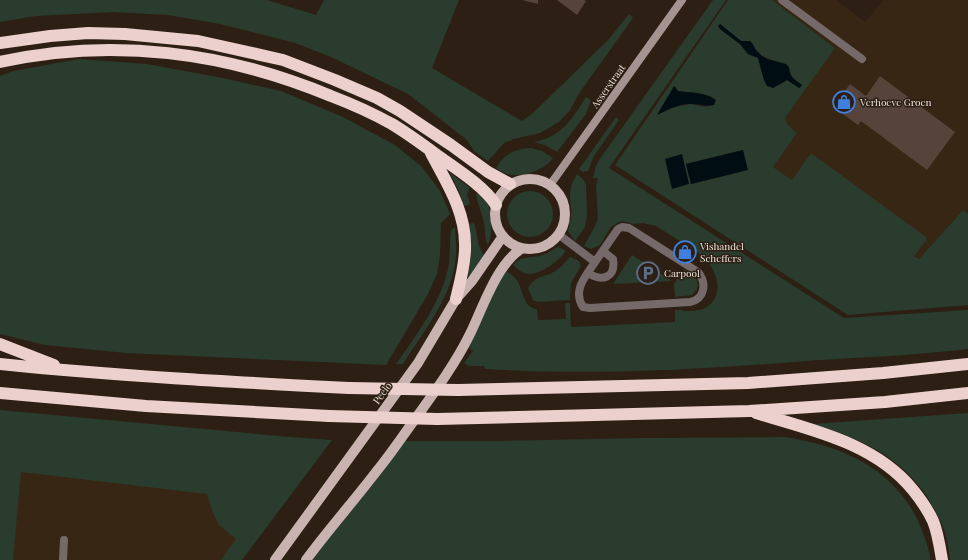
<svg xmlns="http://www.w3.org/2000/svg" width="968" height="560" viewBox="0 0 968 560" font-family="'Playfair Display',serif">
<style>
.built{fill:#382614}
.green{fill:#293c2d;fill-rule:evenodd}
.water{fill:#000e14}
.building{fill:#56433a}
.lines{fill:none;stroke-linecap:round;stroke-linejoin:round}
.lane{stroke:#756a69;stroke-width:8}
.secondary{stroke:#a49391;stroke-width:8}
.primary{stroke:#c9b3b0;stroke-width:10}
.highway{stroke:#ebd0cd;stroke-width:12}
.highway-bridge{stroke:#ebd0cd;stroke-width:12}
.labels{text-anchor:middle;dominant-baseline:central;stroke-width:3;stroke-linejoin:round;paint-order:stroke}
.street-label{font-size:10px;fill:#ede4db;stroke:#2d1f13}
.poi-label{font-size:10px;fill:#ede4db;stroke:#2d1f13;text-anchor:start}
</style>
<rect width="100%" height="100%" fill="#2d1f13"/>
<path class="built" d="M772 0H836L865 22 884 0H968V214L962 211 919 259 914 256 927 240 811 153 792 180 773 167 797 133 787 124 785 118 835 48Z
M0 450 290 484 230 560H0Z"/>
<path class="green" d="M0 0H267L316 15 324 0H459L432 68 522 121 533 113 608 40 629 14 633 18 580 92 570 110 559 122 540 133 514 139 504 143 488 161 474 151 467 140 408 94 331 57 295 43 220 24 168 15 113 12 36 16 0 22Z
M713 0H726L609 168 844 318 968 310V349C919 355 869 357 820 360 709 369 596 376 485 369L484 366H469L464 363 473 351 469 348 470 344 496 288 506 271C511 274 515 277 518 282 523 292 524 308 537 309L538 320 566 319 565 303H570L571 327 675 322V310H683V311C690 311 699 311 705 308 725 297 718 272 705 259V257L656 226 643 223 634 224 622 221 617 223 611 227 600 245 591 249 584 246 594 228 598 219 596 186 598 178H593L596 166 599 160Z
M728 0H772L835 48 785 118 787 124 797 133 773 167 792 180 811 153 926 237 927 240 914 256 919 259 963 210 968 214V305L848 315 615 165ZM720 24 741 41H750L756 50 762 56 789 67C790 78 794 79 802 85L800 88 788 80 779 85 764 80 758 58 748 54 740 44 720 29ZM675 86 678 91 702 94 712 97 707 107 690 104 671 108 658 114ZM743 150 747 170 691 184 686 164Z
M79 59 147 64 223 78 281 91 343 117 395 145 422 167 440 191 450 214 441 223 440 255 437 274 428 294 386 365 126 353 45 345 0 334V76L13 71Z
M586 97 591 100 586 114 557 152 545 145 534 142C562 137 572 119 586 97Z
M616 117 619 120 594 156 588 171 583 172 579 169Z
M531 148 542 151 553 158C545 170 522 178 507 174 503 173 499 170 496 168 504 154 514 149 531 148Z
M449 172 470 188 467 194 470 204 464 206 459 191Z
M577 174 583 179 586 184 587 216 585 227 575 241 568 231C570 223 572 216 571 208 569 194 569 187 577 174Z
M507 214a23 23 0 1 1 46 0a23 23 0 1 1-46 0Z
M477 193C481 195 484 198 487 202 492 212 493 234 488 245 484 239 486 231 484 223 482 213 478 205 476 195Z
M473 223 475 225 479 246 484 255 468 278 471 252 469 224Z
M455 227C456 239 457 251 455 264 450 299 422 334 403 364H396C414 339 440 303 447 273 451 259 449 244 451 230Z
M557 247 561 248 566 251C559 261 537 278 524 273 520 271 516 268 513 265 521 256 529 258 540 256 546 254 552 251 557 247Z
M632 255 672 281 613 284Z
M570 257 579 261 581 266 571 283 570 300 537 302 533 300 528 288C535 277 539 278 550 274 558 270 564 264 570 257Z
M684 269 696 278 698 285 697 289 692 295 675 297 674 284Z
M0 410 290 437 332 440 242 560H221L236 539 219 525 213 513 207 494 21 472 13 560H0Z
M968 413V560H950C949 552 948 544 946 536 942 522 934 508 926 495 897 454 859 438 812 424Z
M784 437C795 438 804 441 814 443 866 456 907 485 924 536 927 544 930 552 930 560H312L329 536 374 483 405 441H495L643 438Z"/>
<path class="water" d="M720 24 741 41H750L752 43 756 50 762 56 767 59 786 64 789 67C790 78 794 79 802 85L799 88 787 80 773 88 767 86 764 80 758 58 748 54 740 44 720 29 718 26Z
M674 86 678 91C691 93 706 92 716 100L714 105C706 107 700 104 691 104 680 103 667 110 657 115Z
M743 150 748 170 691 184 686 164Z
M682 154 689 184 672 189 665 159Z"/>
<path class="building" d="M522 0H538V4Z
M557 0H584L586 1 577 15Z
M880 76 955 132 927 170 861 121 858 125 835 108 844 97 842 95 850 84 866 96Z"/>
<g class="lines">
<path class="lane" d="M782 0 862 59
M558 234 595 262C586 276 572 290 583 307L590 308 690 302C705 299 707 283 698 272L629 228 622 227 618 229 595 262
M588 273C602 282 616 278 613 259L603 251
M63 560 64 540"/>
<path class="secondary" d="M550 185 682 0"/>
<path class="primary" d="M495 214a35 35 0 1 1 70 0a35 35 0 1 1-70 0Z
M275 560 418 363 456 299 472 281 503 236
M306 560C328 530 353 502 376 472 391 454 404 434 418 415 436 390 455 364 469 336 482 310 496 265 521 249"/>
<path class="highway" d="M0 43 50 36 88 33 125 34 198 41 283 60 335 80 377 98 400 111 451 145 488 172 510 184
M0 62C112 37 226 52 331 96 352 104 372 113 392 124 407 133 422 144 437 155 455 168 484 186 496 205
M431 153C446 182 465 210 465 244 466 261 460 283 456 299
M0 344 54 365
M0 364C116 376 232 382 349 388
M458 390 748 383 883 373 968 364
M0 393 146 406 329 416
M756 413C812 430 875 443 913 490 921 500 928 510 933 521 938 533 940 548 942 560
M437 419 749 411 885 402 968 393"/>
<path class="highway-bridge" d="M349 388 458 390
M329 416 437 419"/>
</g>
<defs>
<g id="shop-ring" transform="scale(1.15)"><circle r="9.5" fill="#2d1f13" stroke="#3f7fe0" stroke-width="1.5"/><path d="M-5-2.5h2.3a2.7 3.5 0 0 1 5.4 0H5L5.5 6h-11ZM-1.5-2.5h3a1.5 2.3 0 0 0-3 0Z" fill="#3f7fe0"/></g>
<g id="parking-ring" transform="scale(1.15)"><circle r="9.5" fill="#2d1f13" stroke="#5c6f8a" stroke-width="1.5"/><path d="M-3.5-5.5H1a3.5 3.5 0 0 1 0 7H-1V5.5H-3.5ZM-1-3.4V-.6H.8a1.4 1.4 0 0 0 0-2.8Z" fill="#5c6f8a"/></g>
</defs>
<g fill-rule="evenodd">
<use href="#shop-ring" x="844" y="102"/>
<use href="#shop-ring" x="685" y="252"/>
<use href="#parking-ring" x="648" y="273"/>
</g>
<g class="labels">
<g class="street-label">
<text transform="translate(608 86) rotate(-55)">Asserstraat</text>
<text transform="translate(382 393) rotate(-54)">Peelo</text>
</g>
<g class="poi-label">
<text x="860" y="102">Verhoeve Groen</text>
<text x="700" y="246">Vishandel<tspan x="700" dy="12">Scheffers</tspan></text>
<text x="664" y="273">Carpool</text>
</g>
</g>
</svg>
